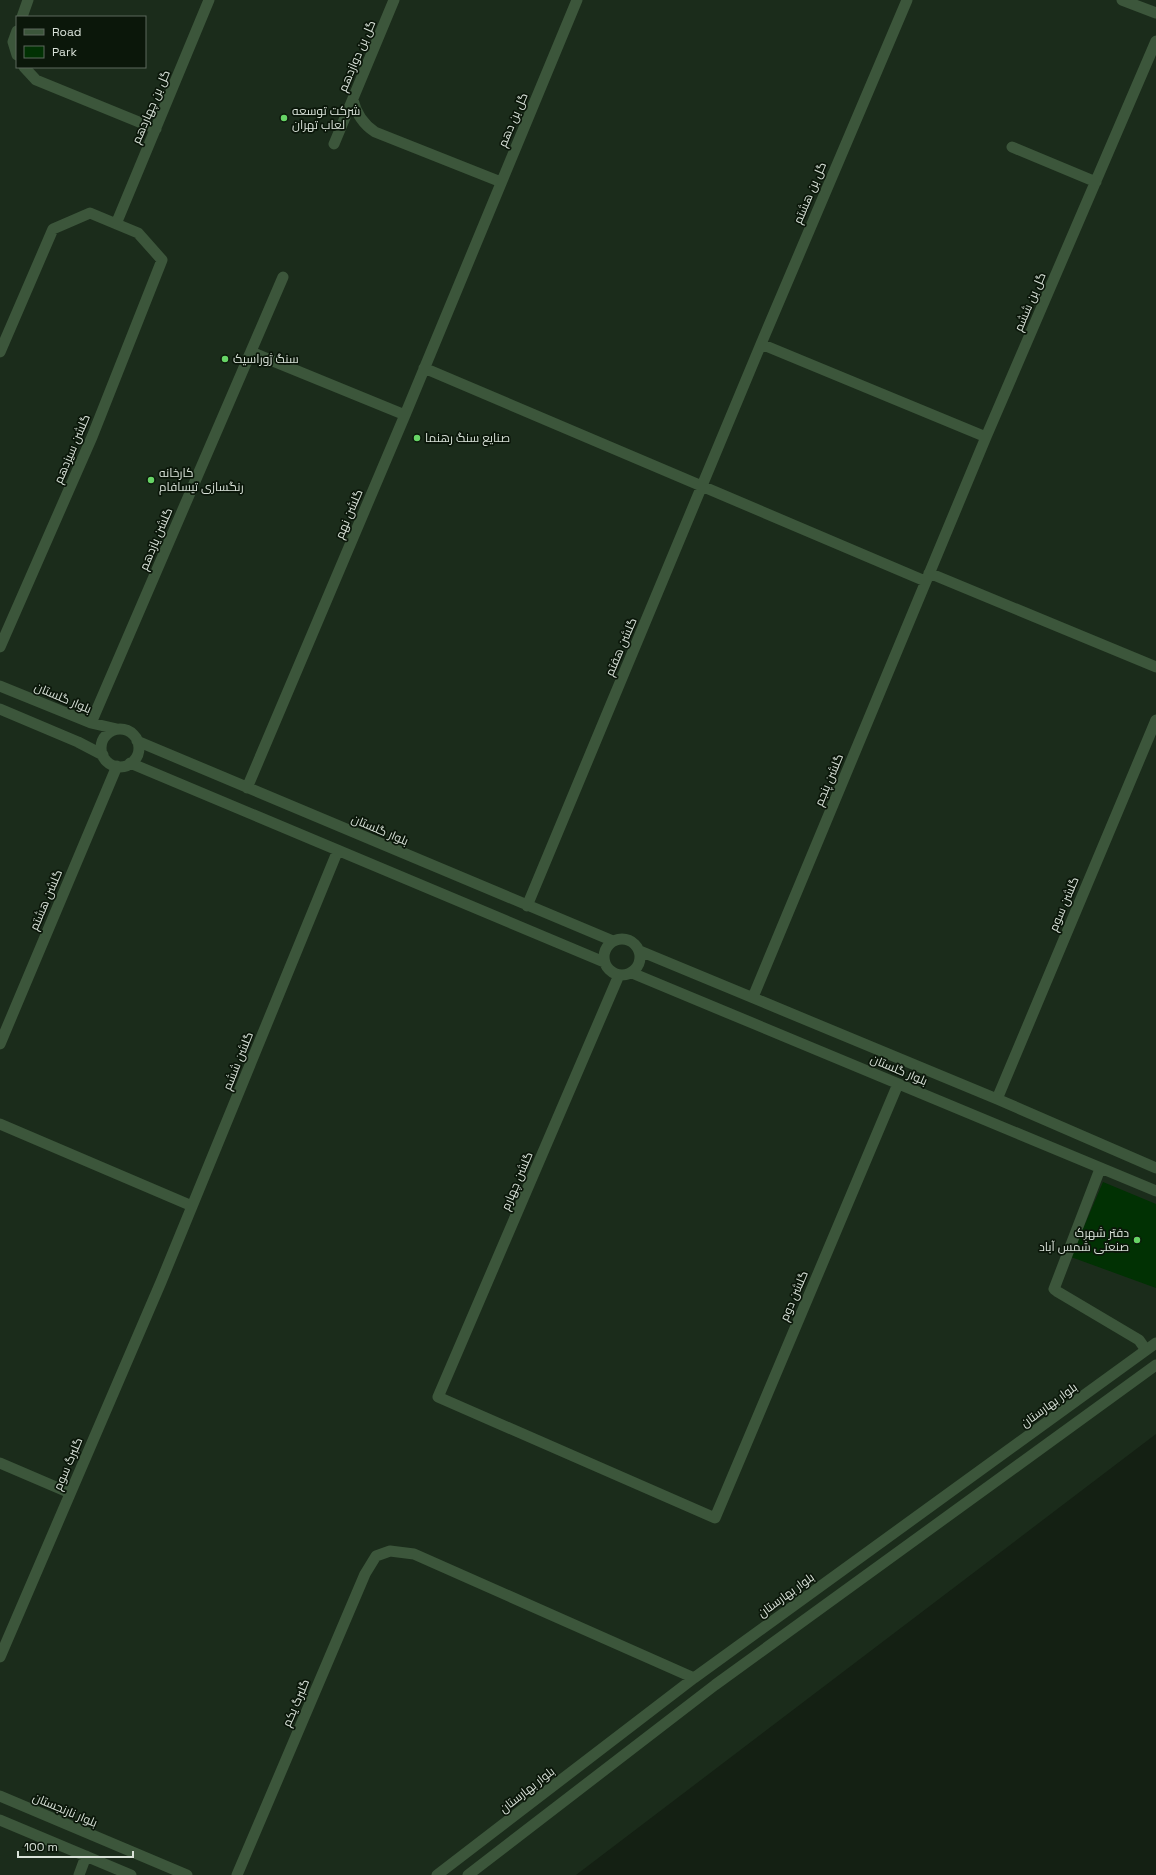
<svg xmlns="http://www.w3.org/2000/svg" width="1156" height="1875" viewBox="0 0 1156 1875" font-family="'Space Grotesk',Cairo,sans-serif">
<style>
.built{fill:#1b2c1b;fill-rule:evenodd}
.green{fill:#013103}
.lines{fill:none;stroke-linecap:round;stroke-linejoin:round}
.minor{stroke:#3c563b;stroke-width:11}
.poi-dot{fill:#67d466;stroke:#0b170a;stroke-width:1.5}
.labels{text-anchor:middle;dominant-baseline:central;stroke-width:3.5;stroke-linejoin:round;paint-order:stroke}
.street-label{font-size:12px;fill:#d9e2d9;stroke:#0b170a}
.poi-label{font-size:12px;fill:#d9e2d9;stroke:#0b170a;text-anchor:start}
</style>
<rect width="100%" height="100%" fill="#142013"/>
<path class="built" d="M0 0H1156V1434L576 1875H0ZM17 17H145V67H17Z"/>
<path class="green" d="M1103 1182 1156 1204V1288L1071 1257Z"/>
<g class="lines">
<path class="minor" d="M1122 0 1156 13
M22 17 28 0
M17 31 13 42 17 55
M24 67 36 80 156 129
M353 100C356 113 363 124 375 132L501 182
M334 144 394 0
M1012 147 1096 182
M116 224 209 0
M761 344 986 437
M0 352 53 229 90 213 138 233 162 260 92 437 0 647
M251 352 405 415
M424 368 925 581
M929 573 1156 667
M0 686 91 723 117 729
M0 709 78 742 103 755
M91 723 283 277
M101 748a19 19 0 1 1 38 0a19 19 0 1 1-38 0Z
M137 741 613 941
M130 763 604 962
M247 788 405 415 577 0
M527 906 761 344 907 0
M604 957a18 18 0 1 1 36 0a18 18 0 1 1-36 0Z
M640 951 997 1099 1156 1168
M632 973 1156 1191
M619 975 438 1397 715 1518 898 1084
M753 997 986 437 1156 41
M0 1044 117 766
M997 1099 1156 720
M0 1124 192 1206
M1100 1169 1054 1289 1058 1292 1139 1340 1146 1350
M0 1463 70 1493
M0 1657 161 1282 338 850
M0 1796 187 1875
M0 1820 131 1875
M79 1875 86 1856
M237 1875 365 1574 376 1556 390 1551 414 1554 694 1678
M437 1875 694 1678 1156 1343
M468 1875 715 1685 1156 1365"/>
</g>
<g class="poi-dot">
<circle cx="284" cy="118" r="4"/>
<circle cx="225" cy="359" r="4"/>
<circle cx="417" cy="438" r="4"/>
<circle cx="151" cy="480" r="4"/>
<circle cx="1137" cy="1240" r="4"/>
</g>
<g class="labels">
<g class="street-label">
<text transform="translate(357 56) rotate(-67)">گل بن دوازدهم</text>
<text transform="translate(151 107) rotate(-67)">گل بن چهاردهم</text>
<text transform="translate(513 120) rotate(-67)">گل بن دهم</text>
<text transform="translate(810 193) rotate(-67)">گل بن هشتم</text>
<text transform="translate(1030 302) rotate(-67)">گل بن ششم</text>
<text transform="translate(72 449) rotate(-67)">گلشن سیزدهم</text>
<text transform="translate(349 514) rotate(-67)">گلشن نهم</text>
<text transform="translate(156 539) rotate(-67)">گلشن یازدهم</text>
<text transform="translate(621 647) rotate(-67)">گلشن هفتم</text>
<text transform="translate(63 698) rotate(23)">بلوار گلستان</text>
<text transform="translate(829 780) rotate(-67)">گلشن پنجم</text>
<text transform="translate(380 830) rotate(23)">بلوار گلستان</text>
<text transform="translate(46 900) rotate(-67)">گلشن هشتم</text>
<text transform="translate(1064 904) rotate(-67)">گلشن سوم</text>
<text transform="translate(238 1061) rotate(-68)">گلشن ششم</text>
<text transform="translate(899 1070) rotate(23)">بلوار گلستان</text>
<text transform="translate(517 1181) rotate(-67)">گلشن چهارم</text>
<text transform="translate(794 1296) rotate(-67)">گلشن دوم</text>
<text transform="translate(1049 1405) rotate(-36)">بلوار بهارستان</text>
<text transform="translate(68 1464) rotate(-67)">گلبرگ سوم</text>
<text transform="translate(786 1595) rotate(-36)">بلوار بهارستان</text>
<text transform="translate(296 1703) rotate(-67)">گلبرگ یکم</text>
<text transform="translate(527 1790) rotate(-38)">بلوار بهارستان</text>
<text transform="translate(65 1810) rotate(23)">بلوار نارنجستان</text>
</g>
<g class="poi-label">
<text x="292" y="111">شرکت توسعه<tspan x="292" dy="14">لعاب تهران</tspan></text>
<text x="233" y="359">سنگ ژوراسیک</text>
<text x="425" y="438">صنایع سنگ رهنما</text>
<text x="159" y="473">کارخانه<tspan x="159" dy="14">رنگسازی تیسافام</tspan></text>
<text x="1129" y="1233" text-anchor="end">دفتر شهرک<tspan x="1129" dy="14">صنعتی شمس آباد</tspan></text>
</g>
</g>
<rect x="16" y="16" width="130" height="52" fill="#0b170a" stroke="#5d685d"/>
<rect x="24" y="29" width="20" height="6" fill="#3c563b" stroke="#5d685d"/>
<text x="52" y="36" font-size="12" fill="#d9e2d9">Road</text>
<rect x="24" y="46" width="20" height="12" fill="#013103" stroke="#5d685d"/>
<text x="52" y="56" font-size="12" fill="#d9e2d9">Park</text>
<path d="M18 1851v6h115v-6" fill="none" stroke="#d9e2d9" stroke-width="2"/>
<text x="24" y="1851" font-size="12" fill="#d9e2d9" stroke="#0b170a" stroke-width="3" paint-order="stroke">100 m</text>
</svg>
